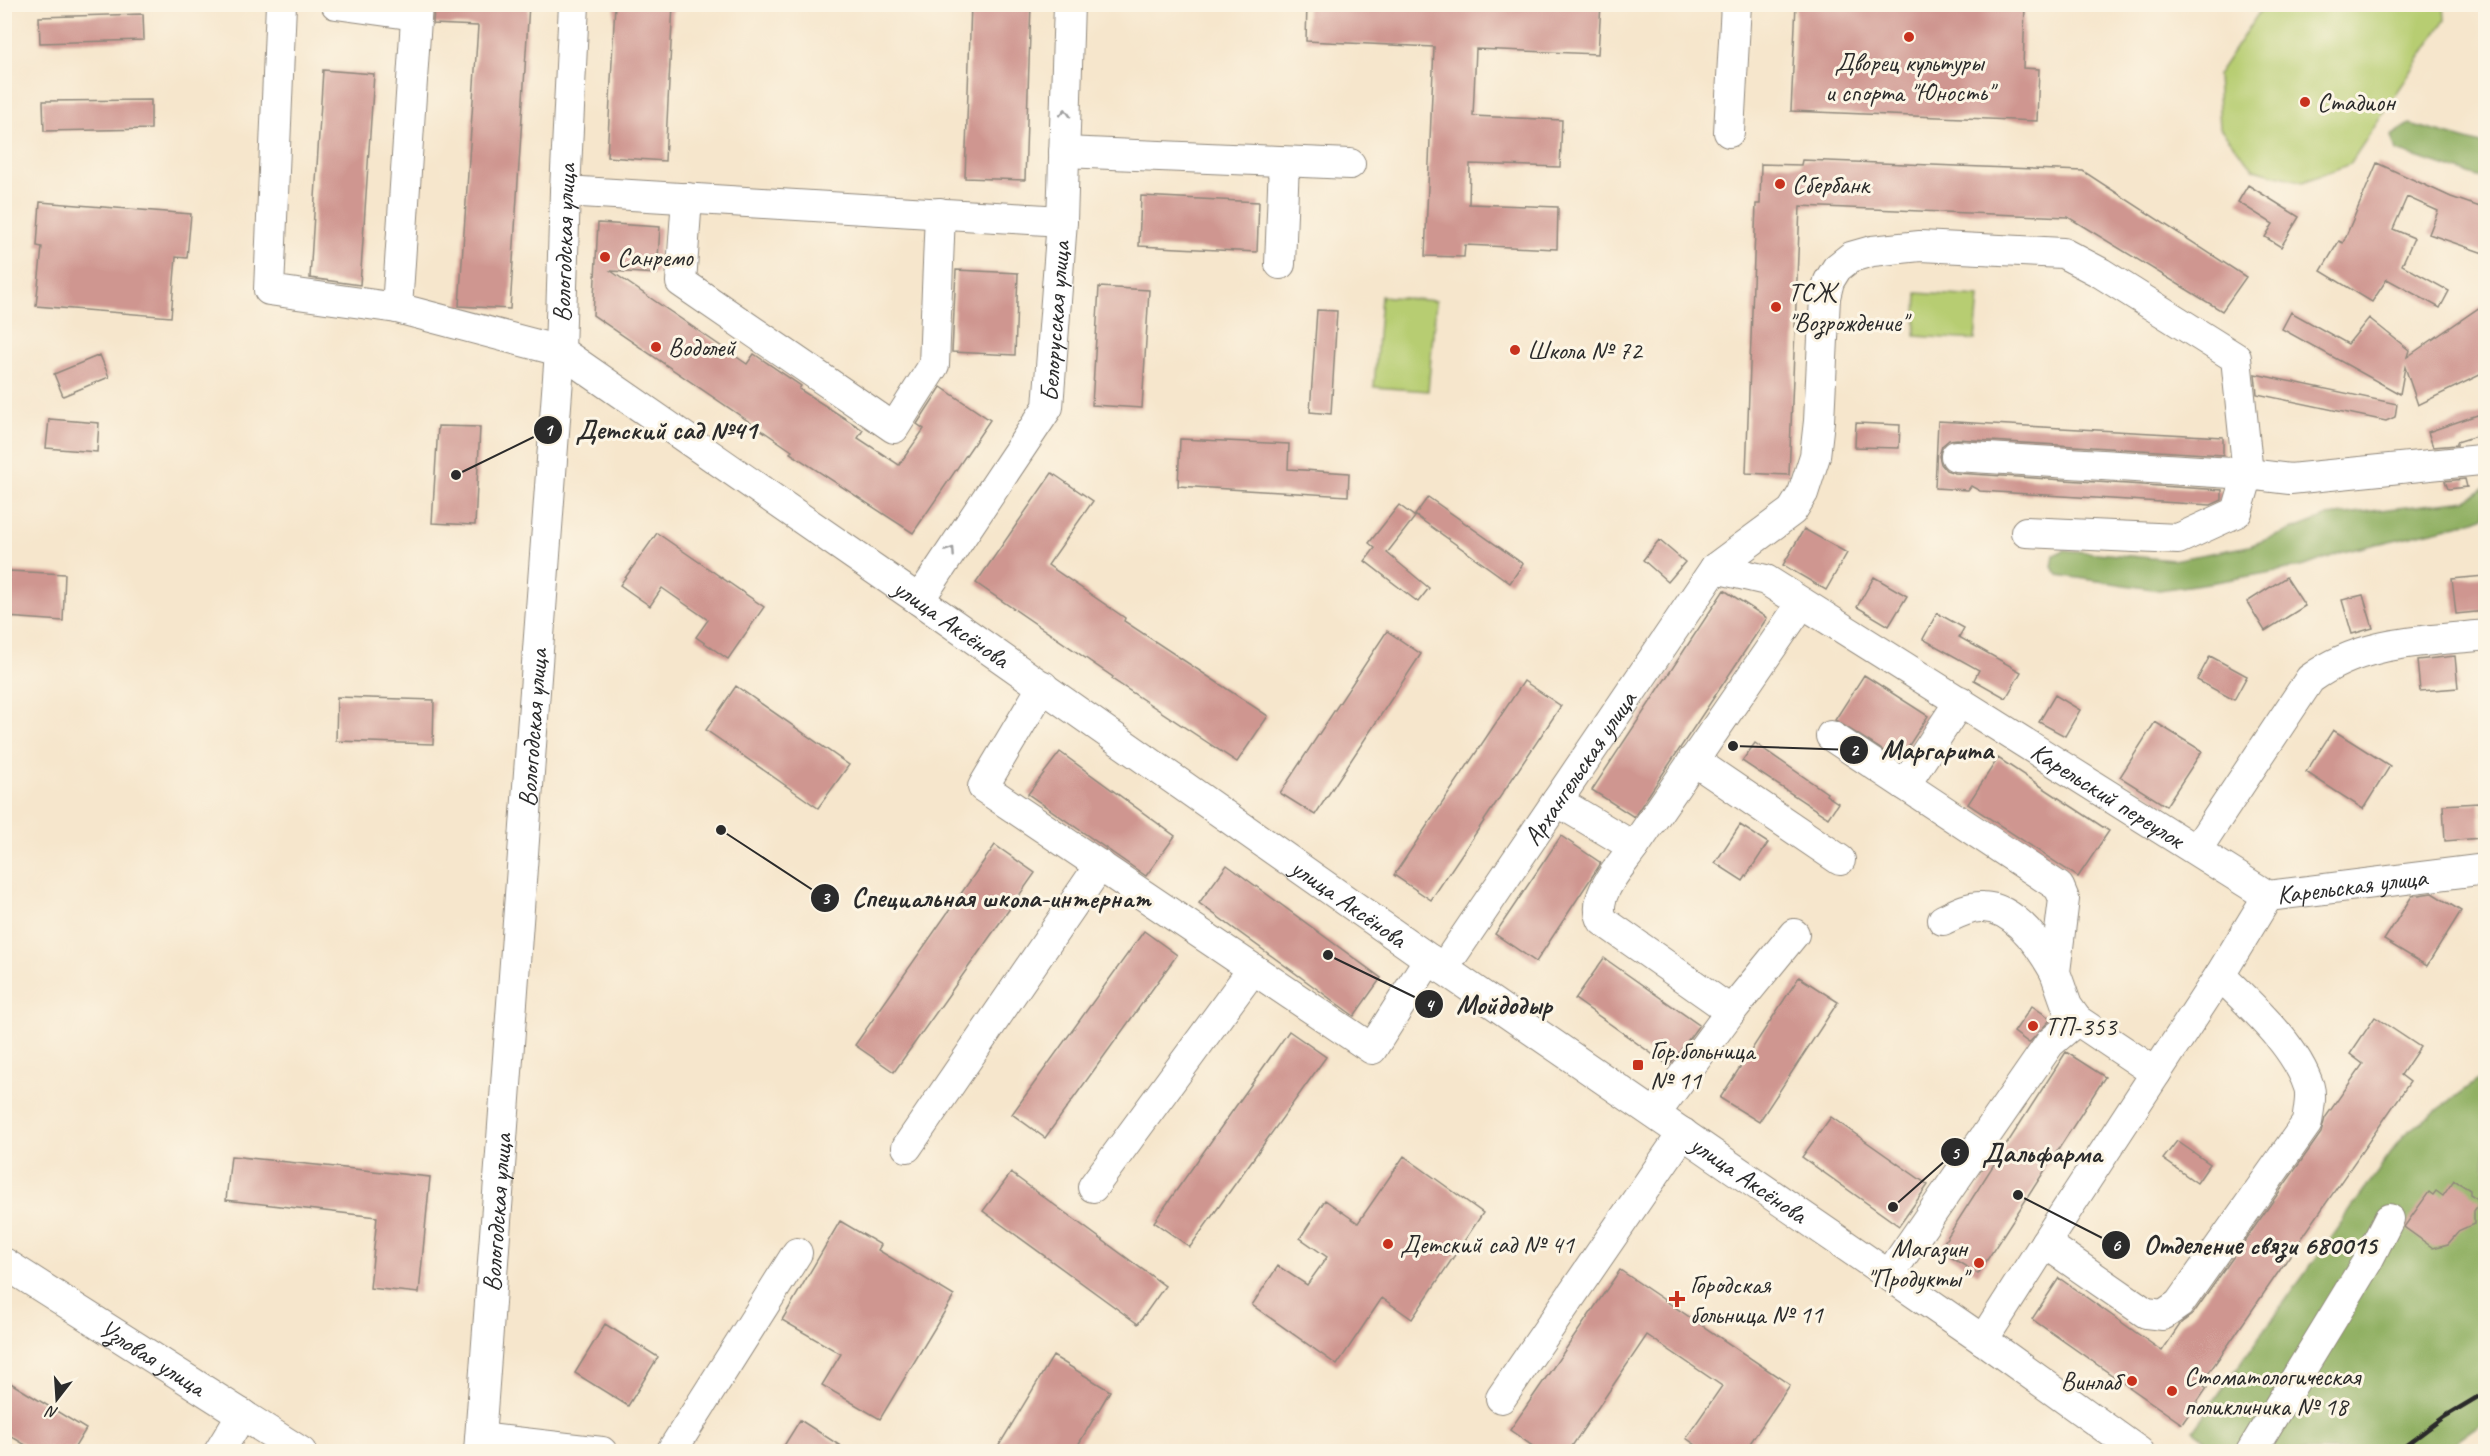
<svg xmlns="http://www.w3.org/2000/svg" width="2490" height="1456" viewBox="0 0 2490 1456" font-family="Caveat,sans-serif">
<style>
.green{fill:#b7cd72;stroke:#717c4e;stroke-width:1.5}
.forest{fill:#91b064;stroke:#5e6e48;stroke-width:1.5}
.building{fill:#cf9690}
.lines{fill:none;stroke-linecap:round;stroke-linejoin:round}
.minor-casing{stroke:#90887c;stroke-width:32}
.minor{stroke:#fff;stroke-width:30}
.rail{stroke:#2b2b2b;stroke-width:4.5}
.oneway{stroke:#a0a0a0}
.poi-dot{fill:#c8321e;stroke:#fcf5e5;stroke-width:2}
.labels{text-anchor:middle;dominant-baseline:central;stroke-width:6;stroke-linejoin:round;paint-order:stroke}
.poi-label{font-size:26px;fill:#2b2b2b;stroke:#fcf5e5;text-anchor:start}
.street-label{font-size:26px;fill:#2b2b2b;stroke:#fcf5e5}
.leader{fill:none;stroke:#2b2b2b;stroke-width:2}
.callout-dot{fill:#2b2b2b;stroke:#fcf5e5;stroke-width:2}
.mark-label{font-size:18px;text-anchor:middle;font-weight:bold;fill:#fff}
.callout-label{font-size:27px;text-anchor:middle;font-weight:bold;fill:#2b2b2b;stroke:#fcf5e5;stroke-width:6;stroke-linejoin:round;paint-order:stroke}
</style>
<rect width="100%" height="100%" fill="#fcf5e5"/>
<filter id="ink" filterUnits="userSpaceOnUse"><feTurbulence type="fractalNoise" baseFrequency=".0167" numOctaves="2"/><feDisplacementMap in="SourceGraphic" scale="12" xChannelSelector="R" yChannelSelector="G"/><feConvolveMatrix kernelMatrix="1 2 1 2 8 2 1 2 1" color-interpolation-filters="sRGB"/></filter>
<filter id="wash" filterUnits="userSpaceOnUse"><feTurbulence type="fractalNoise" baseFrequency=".008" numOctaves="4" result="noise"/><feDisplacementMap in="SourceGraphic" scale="24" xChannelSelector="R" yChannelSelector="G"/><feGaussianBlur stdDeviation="1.35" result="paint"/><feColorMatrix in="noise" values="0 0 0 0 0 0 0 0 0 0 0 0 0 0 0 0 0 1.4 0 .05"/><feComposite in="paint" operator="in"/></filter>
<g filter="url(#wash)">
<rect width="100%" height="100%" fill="#f6e6cc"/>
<path class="green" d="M2264 5H2444L2445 20 2350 164 2303 182 2254 169 2220 128 2217 75Z
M1917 293 1979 297 1975 340 1915 336Z
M1381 296 1436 301 1428 391 1374 387Z"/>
<path class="forest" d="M2410 124 2485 145V179L2396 151 2391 136Z
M2485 487V516L2466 523 2343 552 2305 566 2216 582 2159 590 2058 575 2052 567 2054 555 2064 550 2173 560 2249 546 2328 516 2467 500Z
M2485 1075V1421L2442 1452 2221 1451 2193 1430 2404 1135Z"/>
<g id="blocks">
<path class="building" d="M434 4H529L510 309 459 306 478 26 433 24Z
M615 4H673L665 161 607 157Z
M971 4H1031L1025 180 965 178Z
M1307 4H1601L1598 54 1476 49 1473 116 1562 120 1560 167 1470 164 1469 204 1558 207 1557 249 1465 245 1464 257 1425 256 1434 47 1306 41Z
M1796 4H2025L2023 68 2039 69 2037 121 1791 111Z
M143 14 144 40 40 43 39 17Z
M323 70 374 74 360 285 310 278Z
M151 100V129L44 131 43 101Z
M1802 160 2083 171 2246 277 2222 311 2068 217 1800 206 1789 475 1746 473 1756 204H1760L1761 164 1801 165Z
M2377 163 2451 197 2486 209V254L2429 234 2438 211 2407 197 2393 229 2414 238 2402 265 2449 291 2440 308 2387 279 2372 302 2321 271 2339 241 2343 243Z
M2248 185 2299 217 2281 247 2265 237 2273 224 2238 202Z
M1141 196 1259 202 1257 252 1139 246Z
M40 202 191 214 187 258 176 257 171 317 36 306 42 247 37 246Z
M598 223 660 227 657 274 611 271 747 364 754 354 801 386 799 389 863 430 858 438 899 465 924 429 917 424 941 387 990 420 913 533 790 453 792 451 593 315Z
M956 270 1018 273 1015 355 952 352Z
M1099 287 1149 290 1142 408 1092 405Z
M2486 303V372L2418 405 2405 367 2400 394 2282 329 2291 312 2348 344 2369 318 2409 350 2407 357Z
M1317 310 1337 311 1331 414 1310 412Z
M100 355 109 377 63 396 54 374Z
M2255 374 2397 404 2395 417 2386 421 2257 394Z
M2486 412V433L2457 442V445L2433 447 2428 432Z
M49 419 99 423 97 452 46 448Z
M1938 421 2223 437V455L1957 439 1949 440 1942 446 1939 456 1941 464 1946 470 1955 473 2222 490V500L2211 505 1980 491 1971 486 1968 490 1935 488Z
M1856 423 1900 425 1899 448 1855 447Z
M438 426 480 427 475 525 432 523Z
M1180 439 1289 444 1288 469 1349 473 1348 496 1178 486Z
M1052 473 1093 501 1048 565 1125 618 1124 621 1268 716 1237 762 1112 679 1113 677 976 583Z
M2465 479 2467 487 2448 489 2445 481Z
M1428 497 1523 564 1510 583 1415 515Z
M1399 505 1415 517 1387 553 1429 588 1418 602 1365 561 1375 548 1369 543Z
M1804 529 1847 553 1826 590 1783 565Z
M657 533 764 607 728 659 696 637 708 620 662 588 650 606 620 585Z
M1659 540 1685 562 1668 582 1643 560Z
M9 571 65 574 63 621 7 617Z
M2484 576 2486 611 2456 614 2452 579Z
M1874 577 1907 596 1889 626 1857 607Z
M2286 577 2305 606 2265 631 2247 602Z
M1724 590 1767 618 1634 817 1592 790Z
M2363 595 2373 628 2352 634 2342 600Z
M1937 613 1964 628 1959 637 2021 672 2006 698 1974 680 1979 670 1923 639Z
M1387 631 1421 654 1315 815 1280 793Z
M2210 656 2247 676 2234 700 2197 680Z
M2455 656 2458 688 2420 691 2417 660Z
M1864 675 1928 716 1899 761 1835 720Z
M1524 681 1561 706 1431 900 1394 875Z
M736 686 849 765 818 808 706 730Z
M2055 695 2080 710 2065 736 2039 722Z
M337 697 434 700 433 744 336 741Z
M2155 722 2202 751 2166 806 2120 777Z
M2333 730 2390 766 2363 809 2306 772Z
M1755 743 1827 793 1826 795 1838 803 1828 818 1742 761Z
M1060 752 1175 836 1146 876 1028 794Z
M1998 758 2109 831 2078 877 1968 804Z
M2479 803 2481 838 2445 841 2443 805Z
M1740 825 1768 843 1743 881 1715 863Z
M1561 836 1601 863 1536 962 1495 934Z
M995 845 1035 873 894 1072 855 1045Z
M1227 865 1381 978 1354 1016 1199 903Z
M2432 893 2461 911 2427 966 2384 940 2412 896Z
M1144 931 1177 955 1045 1138 1012 1114Z
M1604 958 1699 1025 1669 1066 1575 999Z
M1799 977 1838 1002 1759 1122 1720 1098Z
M2032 1006 2051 1019 2029 1043 2014 1032Z
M2375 1017 2420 1047 2401 1075 2410 1082 2201 1384 2207 1388 2182 1424 2032 1319 2059 1278 2162 1351 2181 1323 2193 1314 2321 1133 2325 1118 2363 1064 2350 1054Z
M1289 1031 1326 1057 1190 1247 1154 1222Z
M2066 1052 2105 1077 1978 1274 1939 1250Z
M1831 1117 1928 1185 1899 1226 1802 1157Z
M2177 1141 2210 1164 2197 1183 2163 1159Z
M231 1156 430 1177 419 1293 370 1288 377 1217 226 1200Z
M1404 1156 1483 1213 1412 1319 1382 1298 1337 1365 1252 1305 1278 1266 1307 1285 1327 1257 1300 1238 1325 1200 1358 1223Z
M1011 1173 1165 1286 1138 1324 983 1211Z
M2454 1180 2470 1190V1194L2481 1201 2474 1211V1224L2460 1230 2448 1244 2433 1248 2404 1227 2429 1192 2433 1195 2436 1191 2443 1196Z
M840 1221 881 1245 878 1250 954 1296 880 1419 822 1385 841 1354 782 1320Z
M1620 1270 1790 1385 1744 1452H1706L1686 1438 1722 1386 1647 1335 1568 1452H1541L1510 1430Z
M605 1324 658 1357 628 1406 575 1373Z
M1053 1356 1110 1391 1074 1452H995Z
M4 1379 86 1429 72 1452H37L4 1432Z
M800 1420 850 1452H780Z"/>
</g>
</g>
<g filter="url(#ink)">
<use href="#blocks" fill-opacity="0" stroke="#90887c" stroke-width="1.5"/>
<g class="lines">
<g class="minor-casing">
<g id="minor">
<path d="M281 4 269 290 397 308"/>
<path d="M336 4 416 15"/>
<path id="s1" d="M417 4 397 308 560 351 919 600 1429 959 1983 1340 2139 1452"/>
<path d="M1729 132 1736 4"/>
<path d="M1064 152 1350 164"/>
<path d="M565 191 1062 221"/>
<path d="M687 198 681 282 894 428 934 365 940 213"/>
<path d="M1280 264 1284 162"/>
<path d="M1956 456 2248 474 2290 479 2480 460"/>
<path id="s2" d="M1715 568 1766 580 2268 896 2486 869"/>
<path id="s3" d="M919 600 1048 407 1062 221 1069 4"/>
<path d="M1043 686 983 787 1372 1049 1429 959"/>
<path d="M1831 736 2059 887 2064 899 2055 972 2067 1006 2077 1020 2156 1073"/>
<path d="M1693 760 1840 860"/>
<path d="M1905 785 1960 701"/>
<path d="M1557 801 1634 847 1802 603"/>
<path d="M1634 847C1621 866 1590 897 1603 921L1731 1011 1655 1114"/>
<path d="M2197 849 2310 679C2363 640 2422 642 2486 635"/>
<path d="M1943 920C1955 914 1969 906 1983 907 2016 908 2041 947 2055 972"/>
<path id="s4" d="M1443 969 1715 568 1792 511 1803 493 1815 456 1819 421 1825 297 1829 281 1837 268 1851 257 1872 251 1920 246 2063 253 2101 273 2236 358 2248 474 2237 512 2178 539 2026 532"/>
<path d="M1731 1011 1794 934"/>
<path d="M907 1147 1100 865"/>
<path d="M1093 1187 1253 969"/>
<path d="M2045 1243 2220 975 2268 896"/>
<path id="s5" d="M4 1263 301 1452"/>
<path d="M1889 1275 2050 1043 2077 1020"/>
<path d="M1983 1340 2045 1243 2146 1313 2163 1315 2179 1304 2307 1123C2308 1113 2312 1097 2309 1087 2295 1044 2251 1006 2220 975"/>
<path d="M1501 1398 1683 1133"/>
<path d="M480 1438 602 1452"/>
<path d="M219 1452 242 1414"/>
<path id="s6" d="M479 1452 560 351 565 191 574 4"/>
<path d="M671 1452 797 1253"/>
<path d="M2251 1452 2367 1262 2389 1219"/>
</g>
</g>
<use href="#minor" class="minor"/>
<path class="rail" d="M2397 1452 2444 1417 2486 1392"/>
</g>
<defs><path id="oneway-chevron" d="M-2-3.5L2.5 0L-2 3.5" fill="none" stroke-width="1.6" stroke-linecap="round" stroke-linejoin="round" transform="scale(1.5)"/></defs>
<g class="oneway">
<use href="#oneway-chevron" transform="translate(1065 113) rotate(-88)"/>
<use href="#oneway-chevron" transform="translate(951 551) rotate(-56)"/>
</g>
</g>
<g class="poi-dot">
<circle cx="1909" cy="37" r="6"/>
<circle cx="2305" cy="102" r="6"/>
<circle cx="1780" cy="184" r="6"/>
<circle cx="605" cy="257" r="6"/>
<circle cx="1776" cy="307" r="6"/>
<circle cx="656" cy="347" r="6"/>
<circle cx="1515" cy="350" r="6"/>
<circle cx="2033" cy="1026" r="6"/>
<rect x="1632" y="1059" width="12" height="12" rx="3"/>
<circle cx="1388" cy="1244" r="6"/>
<circle cx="1979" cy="1263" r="6"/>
<path d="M1674 1290h6v6h6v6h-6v6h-6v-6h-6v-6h6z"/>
<circle cx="2132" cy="1381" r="6"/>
<circle cx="2172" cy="1391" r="6"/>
</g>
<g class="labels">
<g class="poi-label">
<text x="1909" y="62" text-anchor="middle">Дворец культуры<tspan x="1909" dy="30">и спорта "Юность"</tspan></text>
<text x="2317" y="102">Стадион</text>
<text x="1792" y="184">Сбербанк</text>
<text x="617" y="257">Санремо</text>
<text x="1788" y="292">ТСЖ<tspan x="1788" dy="30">"Возрождение"</tspan></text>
<text x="668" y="347">Водолей</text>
<text x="1527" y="350">Школа № 72</text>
<text x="2045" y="1026">ТП-353</text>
<text x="1650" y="1050">Гор.больница<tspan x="1650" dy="30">№ 11</tspan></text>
<text x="1400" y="1244">Детский сад № 41</text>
<text x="1967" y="1248" text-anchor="end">Магазин<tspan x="1967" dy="30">"Продукты"</tspan></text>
<text x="1690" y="1284">Городская<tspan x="1690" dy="30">больница № 11</tspan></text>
<text x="2184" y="1376">Стоматологическая<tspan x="2184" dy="30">поликлиника № 18</tspan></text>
<text x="2120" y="1381" text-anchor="end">Винлаб</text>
</g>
<g class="street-label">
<text stroke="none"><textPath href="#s6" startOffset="1212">Вологодская улица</textPath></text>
<text stroke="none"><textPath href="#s3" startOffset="318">Белорусская улица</textPath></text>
<text stroke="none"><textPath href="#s1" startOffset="950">улица Аксёнова</textPath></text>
<text stroke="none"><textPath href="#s6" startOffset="726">Вологодская улица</textPath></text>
<text stroke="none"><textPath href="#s4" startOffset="243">Архангельская улица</textPath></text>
<text stroke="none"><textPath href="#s2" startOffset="456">Карельский переулок</textPath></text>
<text stroke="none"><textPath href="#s2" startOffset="730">Карельская улица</textPath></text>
<text stroke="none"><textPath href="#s1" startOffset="1436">улица Аксёнова</textPath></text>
<text stroke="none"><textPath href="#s1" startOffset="1922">улица Аксёнова</textPath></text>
<text stroke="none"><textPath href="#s6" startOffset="240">Вологодская улица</textPath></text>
<text stroke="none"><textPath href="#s5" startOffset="176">Узловая улица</textPath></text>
</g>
</g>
<path class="leader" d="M456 475L548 430M1733 746L1854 750M721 830L825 898M1328 955L1429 1004M1893 1207L1955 1152M2018 1195L2116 1245"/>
<g class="callout-dot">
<circle cx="456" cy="475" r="6"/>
<circle cx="1733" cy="746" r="6"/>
<circle cx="721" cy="830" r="6"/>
<circle cx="1328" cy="955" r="6"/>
<circle cx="1893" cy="1207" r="6"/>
<circle cx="2018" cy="1195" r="6"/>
<circle cx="548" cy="430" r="15"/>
<circle cx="1854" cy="750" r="15"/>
<circle cx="825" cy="898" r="15"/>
<circle cx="1429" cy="1004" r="15"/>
<circle cx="1955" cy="1152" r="15"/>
<circle cx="2116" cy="1245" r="15"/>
</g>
<g class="mark-label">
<text x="548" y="436">1</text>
<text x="1854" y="756">2</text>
<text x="825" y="904">3</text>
<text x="1429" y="1011">4</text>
<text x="1955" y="1159">5</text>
<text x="2116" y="1251">6</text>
</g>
<g class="callout-label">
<text x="666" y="439">Детский сад №41</text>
<text x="1937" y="759">Маргарита</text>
<text x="1001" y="907">Специальная школа-интернат</text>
<text x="1504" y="1014">Мойдодыр</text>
<text x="2042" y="1162">Дальфарма</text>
<text x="2260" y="1254">Отделение связи 680015</text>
</g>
<rect width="2490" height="1456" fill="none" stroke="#fcf5e5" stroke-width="24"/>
<g transform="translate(57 1399) rotate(197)" stroke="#fcf5e5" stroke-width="4.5" paint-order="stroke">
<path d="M0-4.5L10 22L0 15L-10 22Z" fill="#2b2b2b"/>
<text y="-9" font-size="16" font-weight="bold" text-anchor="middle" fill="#2b2b2b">N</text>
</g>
</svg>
